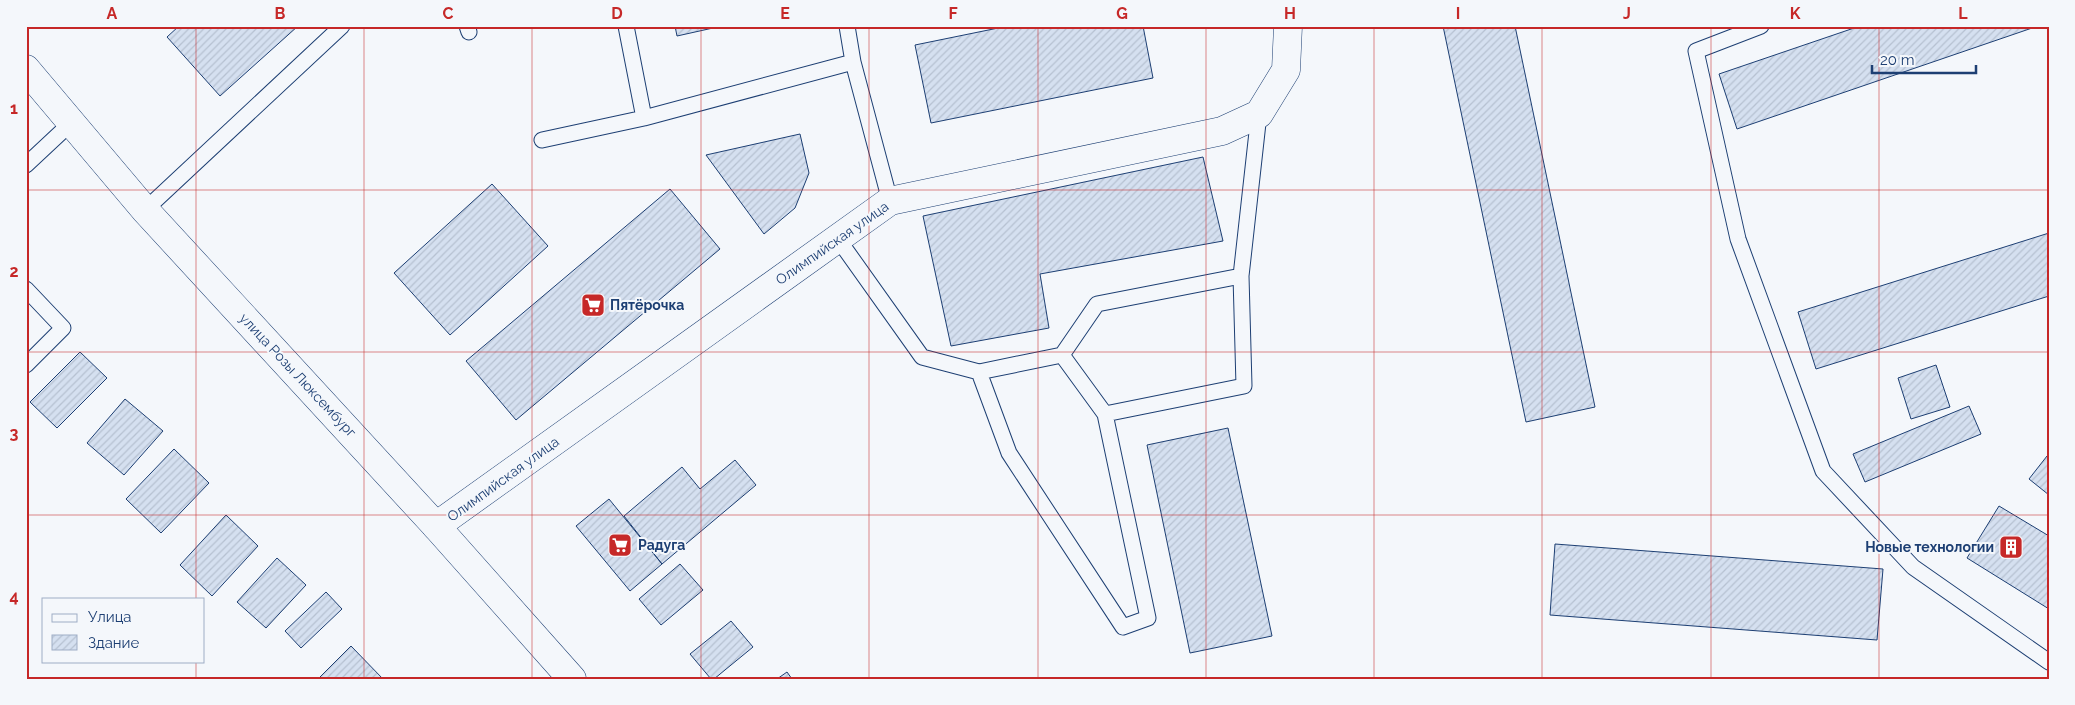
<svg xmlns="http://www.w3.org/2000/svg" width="2075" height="705" viewBox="0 0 2075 705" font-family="Raleway,sans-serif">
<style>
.building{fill:url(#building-hatch);stroke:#1d3f73}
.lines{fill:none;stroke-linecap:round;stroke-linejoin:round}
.service-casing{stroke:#1d3f73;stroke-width:17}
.minor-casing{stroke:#1d3f73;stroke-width:29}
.tertiary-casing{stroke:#1d3f73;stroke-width:29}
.service{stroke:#f4f7fb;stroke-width:15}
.minor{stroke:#f4f7fb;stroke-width:28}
.tertiary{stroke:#f4f7fb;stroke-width:28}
.grid{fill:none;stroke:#c62828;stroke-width:1;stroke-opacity:0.55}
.labels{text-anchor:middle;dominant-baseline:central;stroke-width:4;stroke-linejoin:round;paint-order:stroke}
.street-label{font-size:14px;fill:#1d3f73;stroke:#f4f7fb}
.poi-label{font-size:14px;font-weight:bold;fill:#1d3f73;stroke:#f4f7fb;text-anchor:start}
.neatline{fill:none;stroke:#c62828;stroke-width:2}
.grid-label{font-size:16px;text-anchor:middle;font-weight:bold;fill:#c62828}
</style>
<defs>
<pattern id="building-hatch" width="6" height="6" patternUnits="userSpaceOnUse" patternTransform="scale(1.25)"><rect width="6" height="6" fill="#d5e0f0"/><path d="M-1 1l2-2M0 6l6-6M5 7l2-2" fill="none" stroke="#b6c1d1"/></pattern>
</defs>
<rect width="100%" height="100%" fill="#f4f7fb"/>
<path class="building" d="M179 26H298L220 96 167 37Z
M675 26H722L677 36Z
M1008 26H1143L1153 78 931 123 915 45Z
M1443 26H1515L1595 407 1526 422Z
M1860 26H2038L1737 129 1719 74Z
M800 134 809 173 795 208 764 234 706 155Z
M1203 157 1223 241 1040 274 1049 328 951 346 923 216Z
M492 184 548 246 450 335 394 273Z
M670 189 720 249 516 420 466 361Z
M2049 233V296L1816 369 1798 312Z
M80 352 107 378 57 428 30 402Z
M1936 365 1950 407 1911 419 1898 378Z
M125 399 163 431 124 475 87 443Z
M1969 406 1981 434 1865 482 1853 454Z
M1228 428 1272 636 1190 653 1147 445Z
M174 449 209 483 161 533 126 499Z
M2047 456 2049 458V495L2029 479Z
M735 460 756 485 662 564 624 516 682 467 700 489Z
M609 499 662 564 630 591 576 526Z
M1999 506 2049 536V609L1967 558Z
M226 515 258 546 212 596 180 565Z
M1555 544 1883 569 1877 640 1550 615Z
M277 558 306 585 266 628 237 602Z
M680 564 703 590 661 625 639 599Z
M326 592 342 609 301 648 285 631Z
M731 621 753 647 714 679H711L690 654Z
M351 646 383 679H318Z
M787 672 792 679H777Z"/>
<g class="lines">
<g class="service-casing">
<path id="service" d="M467 26 469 32
M626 26 644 118
M847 26 853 62 890 201
M1761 26 1696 51 1738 239 1823 471 1913 567 2049 662
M542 140 644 118 853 62
M26 165 72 122
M145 210 342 26
M838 239 922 357 979 372 1062 355 1097 304 1241 276
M26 289 63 328 26 365
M979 372 1009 453 1123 627 1148 618 1105 414 1062 355
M1105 414 1244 386 1241 276 1259 114"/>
</g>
<g class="minor-casing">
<path id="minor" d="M436 526 890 201 1222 131 1259 114 1286 70 1288 26"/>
</g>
<g class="tertiary-casing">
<path id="tertiary" d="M26 69 145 210 436 526 572 679"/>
</g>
<use href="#service" class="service"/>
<use href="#minor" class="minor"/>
<use href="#tertiary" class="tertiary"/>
</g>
<path class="grid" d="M196 26V599M364 26V679M532 26V679M701 26V679M869 26V679M1038 26V679M1206 26V679M1374 26V679M1542 26V679M1711 26V679M1879 26V679M26 190H2049M26 352H2049M26 515H2049M196 661V679"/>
<defs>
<g id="supermarket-square" transform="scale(1.25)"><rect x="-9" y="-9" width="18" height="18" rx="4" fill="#c62828" stroke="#f4f7fb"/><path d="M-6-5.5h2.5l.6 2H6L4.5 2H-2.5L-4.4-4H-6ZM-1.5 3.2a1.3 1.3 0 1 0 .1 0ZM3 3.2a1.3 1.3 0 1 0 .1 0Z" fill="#fff"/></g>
<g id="building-square" transform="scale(1.25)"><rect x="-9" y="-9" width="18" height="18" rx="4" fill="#c62828" stroke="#f4f7fb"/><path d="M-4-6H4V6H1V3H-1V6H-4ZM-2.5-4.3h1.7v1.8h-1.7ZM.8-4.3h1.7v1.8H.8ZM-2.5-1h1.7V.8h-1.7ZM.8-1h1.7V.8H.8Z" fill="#fff"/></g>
</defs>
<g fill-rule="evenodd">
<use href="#supermarket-square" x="593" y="305"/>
<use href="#supermarket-square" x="620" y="545"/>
<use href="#building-square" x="2011" y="547"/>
</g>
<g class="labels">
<g class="street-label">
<text transform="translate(832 243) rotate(-35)">Олимпийская улица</text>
<text transform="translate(298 375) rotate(47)">улица Розы Люксембург</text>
<text transform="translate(503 479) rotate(-36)">Олимпийская улица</text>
</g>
<g class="poi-label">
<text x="610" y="305">Пятёрочка</text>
<text x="638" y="545">Радуга</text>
<text x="1994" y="547" text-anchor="end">Новые технологии</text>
</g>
</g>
<rect width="2075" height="705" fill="none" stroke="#f4f7fb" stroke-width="55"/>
<rect x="42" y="598" width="162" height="65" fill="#f4f7fb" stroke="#9eadc5"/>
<rect x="52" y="614" width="25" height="8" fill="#f4f7fb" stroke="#9eadc5"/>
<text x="88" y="622" font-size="15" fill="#1d3f73">Улица</text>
<rect x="52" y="635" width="25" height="15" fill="url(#building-hatch)" stroke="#9eadc5"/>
<text x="88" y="648" font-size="15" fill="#1d3f73">Здание</text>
<path d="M1872 65v8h104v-8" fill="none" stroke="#1d3f73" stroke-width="2.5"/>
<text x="1880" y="65" font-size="15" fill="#1d3f73" stroke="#f4f7fb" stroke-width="4" paint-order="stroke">20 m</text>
<rect x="28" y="28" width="2020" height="650" class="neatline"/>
<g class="grid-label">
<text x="112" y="19">A</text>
<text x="280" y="19">B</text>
<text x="448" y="19">C</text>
<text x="617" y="19">D</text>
<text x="785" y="19">E</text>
<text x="953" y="19">F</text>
<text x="1122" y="19">G</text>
<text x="1290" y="19">H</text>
<text x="1458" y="19">I</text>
<text x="1627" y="19">J</text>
<text x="1795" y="19">K</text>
<text x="1963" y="19">L</text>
<text x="14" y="114">1</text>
<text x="14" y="277">2</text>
<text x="14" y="439">3</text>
<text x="14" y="602">4</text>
</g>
</svg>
